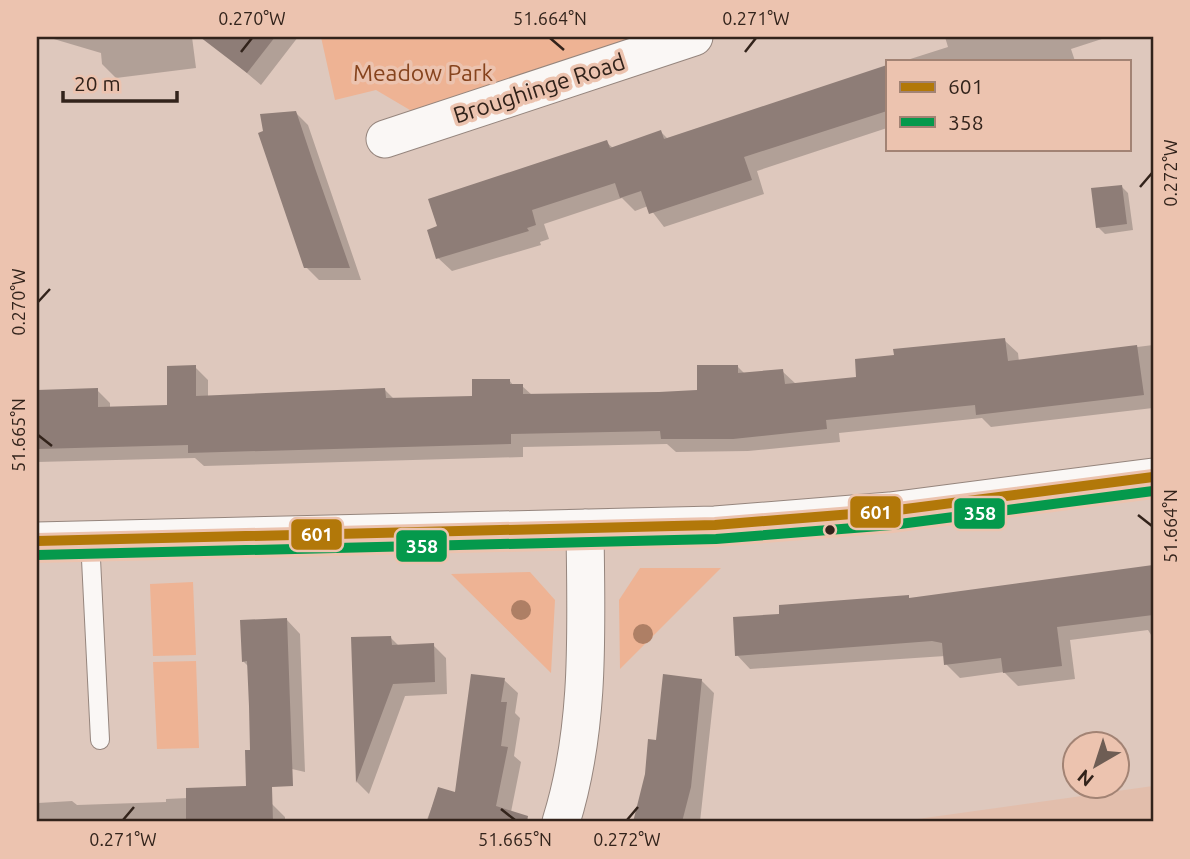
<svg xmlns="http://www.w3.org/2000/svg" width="1190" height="859" viewBox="0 0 1190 859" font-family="Ubuntu,sans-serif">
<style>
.built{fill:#e2beac}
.green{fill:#eeb394}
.shadow{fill:#0003}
.building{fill:#8e7d77}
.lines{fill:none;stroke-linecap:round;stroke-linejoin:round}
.service-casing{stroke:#95857d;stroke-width:20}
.minor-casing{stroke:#95857d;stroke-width:39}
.service{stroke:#faf7f5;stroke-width:18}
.minor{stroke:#faf7f5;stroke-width:37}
.bus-1-casing{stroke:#ecc3af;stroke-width:16}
.bus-2-casing{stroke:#ecc3af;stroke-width:16}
.bus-1{stroke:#b27809;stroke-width:10}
.bus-2{stroke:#05994c;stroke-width:10}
.tree{fill:#ae7f65}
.ticks{fill:none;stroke:#32231b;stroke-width:2.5}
.bus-dot{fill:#32231b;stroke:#ecc3af;stroke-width:2.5}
.labels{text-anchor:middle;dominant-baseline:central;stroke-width:7;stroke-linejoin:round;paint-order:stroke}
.park-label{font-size:23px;fill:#86431d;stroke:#ecc3af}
.street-label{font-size:23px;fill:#32231b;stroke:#ecc3af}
.line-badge{stroke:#ecc3af;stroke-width:2.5}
.badge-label{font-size:19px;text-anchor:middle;font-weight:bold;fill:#fff}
.neatline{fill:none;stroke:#32231b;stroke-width:2.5}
.ticks-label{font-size:18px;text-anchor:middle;fill:#32231b}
</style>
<rect width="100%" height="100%" fill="#dec8bd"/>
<path class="built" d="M1153 786V822H896Z"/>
<path class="green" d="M321 37H639L415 113 376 90 335 100Z
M640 568H721L620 669 619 600Z
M530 572 555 600 551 673 451 574Z
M193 582 196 655 153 656 150 584Z
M196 661 199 748 157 749 153 662Z"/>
<path class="shadow" d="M47 37H192L196 68 116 78 102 64 101 53Z
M214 37H298L261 85 210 42Z
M945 37H1108L1071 49 1075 61H904L948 47Z
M887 67V128L757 171 764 194 664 227 648 206 635 211 622 198 544 224 549 239 540 242 541 245 452 271 438 258 606 142 613 148 661 132 668 139Z
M295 112 308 125 361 280H319L306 267Z
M1121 186 1128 193 1133 230 1105 234 1098 227Z
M1004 340 1018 353 1019 362 1153 345V408L991 427 982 418 839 433 840 442 748 451 676 452 667 444 523 447V457L204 466 195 458 37 462V391L97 390 110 403V408L169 407 195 367 208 380V398L385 390 394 399 474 398 509 380 514 386H522L532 395 699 392 737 366 745 374 782 371 796 384 858 379Z
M1153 566V638L1148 630 1070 640 1075 679 1018 686 1004 672 960 678 946 664 945 656 750 669 737 655 781 616Z
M287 620 300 634 305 772 266 763 249 667 243 661Z
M390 637 399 646 433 645 446 658 447 694 405 696 369 794 357 782 352 639Z
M504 680 518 693 515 713 520 718 514 756 521 762 509 822H426L439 789 456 794Z
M701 680 714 693 700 822H634L658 742Z
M188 798 272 804 285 817V822H39L38 803 72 801 77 805 166 802V799Z"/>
<path class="building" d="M200 37H275L247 73Z
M887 65V111L744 157 752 180 649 214 641 191 620 198 615 183 532 210 536 225 527 228 529 231 436 259 427 230 437 226 428 199 607 140 610 148 661 130 664 139Z
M296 111 316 171 350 268H304L258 133 263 131 260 114Z
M1122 185 1127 224 1096 228 1091 188Z
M1005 338 1008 361 1137 345 1144 395 976 415 975 405 826 420 827 429 733 439H661L660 431 511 434V444L188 453V445L37 449V390L98 388V407L167 405V366L196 365V396L385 388 386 398 472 396V379H510V384H523V394L659 392 697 390V365H738V373L783 369 785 384 856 377 855 359 894 355 893 349Z
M1153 565V615L1057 627 1062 666 1003 673 1001 658 944 665 942 643 932 641 735 656 733 617 779 614V605L909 595V598Z
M287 618 293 786 272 787 273 822H186V788L246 786 245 750H250L249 706 247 661 242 662 240 620Z
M391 636 392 645 434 643 435 682 393 684 356 783 351 637Z
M471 674 505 678 501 702H507L501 746 508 747 496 806 528 816 527 822H427L438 787 455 792Z
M663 674 702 679 691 787 682 822H633L645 774 648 739 656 740Z"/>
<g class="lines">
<g class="service-casing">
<path id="service" d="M90 539 100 740"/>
</g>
<g class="minor-casing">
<path id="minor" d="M385 139 694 37
M37 541 715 525 890 511 1153 477
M561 822C591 726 586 627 585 528"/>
</g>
<use href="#service" class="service"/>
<use href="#minor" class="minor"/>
<g class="bus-1-casing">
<path id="bus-1" d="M37 541 715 525 890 511 1153 477"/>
</g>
<g class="bus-2-casing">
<path id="bus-2" d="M37 555 716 539 892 525 1153 491"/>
</g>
<use href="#bus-1" class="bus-1"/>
<use href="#bus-2" class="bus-2"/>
</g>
<g class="tree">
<circle cx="521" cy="610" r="10"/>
<circle cx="643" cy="634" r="10"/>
</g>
<path class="ticks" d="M550 38 564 50M241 52 252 38M745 52 756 38M1140 187 1152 173M38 302 50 289M38 435 52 446M1138 515 1152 526M501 809 515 820M123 820 134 807M627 820 638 807"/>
<circle class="bus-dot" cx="830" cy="530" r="6"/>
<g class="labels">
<g class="park-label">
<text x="423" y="72">Meadow Park</text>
</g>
<g class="street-label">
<text transform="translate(539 88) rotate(-18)">Broughinge Road</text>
</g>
</g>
<g class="line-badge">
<rect x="849" y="495" width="53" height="34" rx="7" fill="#b27809"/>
<rect x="953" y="497" width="53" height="33" rx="7" fill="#05994c"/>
<rect x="290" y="518" width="53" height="33" rx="7" fill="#b27809"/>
<rect x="395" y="529" width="53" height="34" rx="7" fill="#05994c"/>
</g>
<g class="badge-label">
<text x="876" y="519">601</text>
<text x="980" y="520">358</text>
<text x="317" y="541">601</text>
<text x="422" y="553">358</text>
</g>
<rect width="1190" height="859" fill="none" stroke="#ecc3af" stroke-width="77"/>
<rect x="886" y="60" width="245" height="91" fill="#ecc3af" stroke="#a28374" stroke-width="2"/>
<rect x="900" y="82" width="35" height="10" fill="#b27809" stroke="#a28374" stroke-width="2"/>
<text x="948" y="94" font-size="21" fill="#32231b">601</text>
<rect x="900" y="117" width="35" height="10" fill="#05994c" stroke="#a28374" stroke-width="2"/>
<text x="948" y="130" font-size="21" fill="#32231b">358</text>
<g transform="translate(1096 765) rotate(219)"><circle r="33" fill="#ecc3af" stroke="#a28374" stroke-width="2"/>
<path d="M0-5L12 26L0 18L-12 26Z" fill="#6e5d54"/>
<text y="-10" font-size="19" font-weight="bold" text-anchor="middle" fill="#32231b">N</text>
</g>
<path d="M63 91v10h114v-10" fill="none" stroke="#32231b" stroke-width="3.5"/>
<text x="74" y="91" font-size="21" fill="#32231b" stroke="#ecc3af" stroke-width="5" paint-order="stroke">20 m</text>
<rect x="38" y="38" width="1114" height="782" class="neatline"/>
<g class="ticks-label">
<text x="252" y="25">0.270°W</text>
<text x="550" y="25">51.664°N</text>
<text x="756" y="25">0.271°W</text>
<text transform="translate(1171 173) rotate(-90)" y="6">0.272°W</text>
<text transform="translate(19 302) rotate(-90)" y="6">0.270°W</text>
<text transform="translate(19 435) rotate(-90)" y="6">51.665°N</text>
<text transform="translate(1171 526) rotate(-90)" y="6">51.664°N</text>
<text x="123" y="846">0.271°W</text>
<text x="515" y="846">51.665°N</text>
<text x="627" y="846">0.272°W</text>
</g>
</svg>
